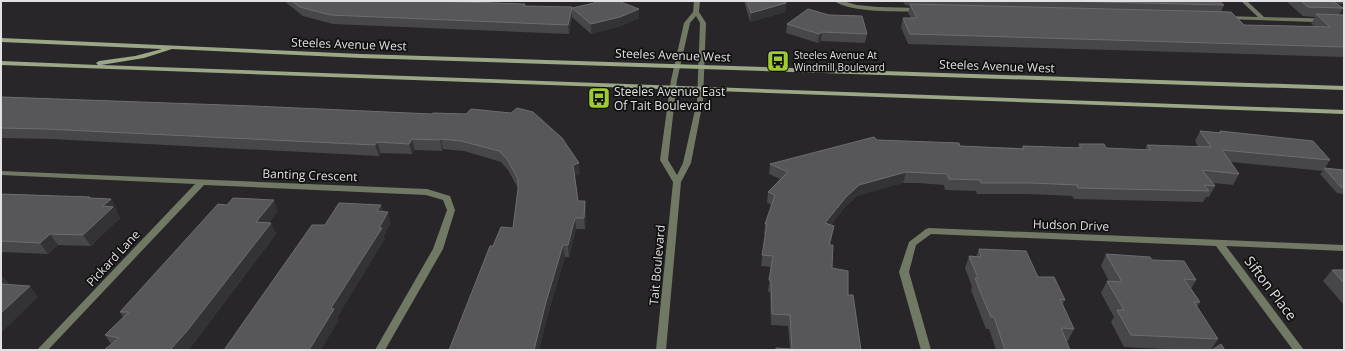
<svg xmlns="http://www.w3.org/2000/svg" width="1345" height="351" viewBox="0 0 1345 351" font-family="'Open Sans',sans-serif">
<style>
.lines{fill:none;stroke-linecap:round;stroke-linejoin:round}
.street{fill:#717964;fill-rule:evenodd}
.secondary{fill:#9ba887;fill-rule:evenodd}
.wall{fill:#474648}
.shaded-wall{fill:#333234}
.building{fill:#575658;stroke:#6d6c6e}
.labels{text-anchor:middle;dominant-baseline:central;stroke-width:3.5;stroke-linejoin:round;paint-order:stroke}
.far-poi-label{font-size:10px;fill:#e2e0e2;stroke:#101010;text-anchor:start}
.street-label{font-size:12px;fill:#e2e0e2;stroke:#101010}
.poi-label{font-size:12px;fill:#e2e0e2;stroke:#101010;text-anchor:start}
.near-street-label{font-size:14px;fill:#e2e0e2;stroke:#101010}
</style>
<rect width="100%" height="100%" fill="#282628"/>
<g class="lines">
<path class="street" d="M694 1H700L699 12 706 23 703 101 691 163 681 182 666 350H656L673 182 660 160 671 80 684 23 693 12ZM696 16 700 23 697 101 683 163 677 175 668 160 677 80 690 23Z
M834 1H843L857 5 878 7 920 8 923 10 920 12C898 11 852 13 834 1Z
M1241 1H1247L1264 17 1344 19V23L1225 19V17L1227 16 1258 17Z
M1 171 427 189 450 196 455 210 443 249 385 350H375L433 249 447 210 443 200 426 195 204 185 48 350H37L195 184 1 175Z
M929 228 1344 245V251L1226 246 1304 350H1293L1216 246 931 234 916 245 909 272 931 350H921L899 272 909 242 926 229Z"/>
<path class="secondary" d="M1 38 361 54 1344 86V90L361 58 172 49 144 58 101 65 1344 110V114L1 65V61L98 65 96 63 99 61 135 56 162 49 1 42Z"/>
</g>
<path class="wall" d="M284 1H433L525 4V6L572 7V8L639 9V18L621 26 591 34 572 17 569 34 333 24 303 16Z
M744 1H786V3L785 12 750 22Z
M903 1H1219L1224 5 1221 12 1244 25 1314 26 1311 24 1315 17 1303 16 1286 1H1344V4H1336L1343 8 1339 15H1344V57L908 44 901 27 903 18H911L908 13 910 6 905 5Z
M787 24 867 34 865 43 821 41 818 43 786 33Z
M1 97 432 114 580 174 575 176 578 201H585L586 212 585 229H576L569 257H565L548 314 539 350H449L493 246 513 228 518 188 508 170 501 162 464 151 443 149 442 151 415 150 412 154 381 153 379 156 51 139 1 138Z
M1200 131 1219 133 1220 131 1330 160 1325 168 1344 170V194L1337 193 1320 174 1323 171 1231 162 1239 174 1233 185 1213 183 1215 186 1209 197H1206L1203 202 1074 199 1072 196 1027 194H977L976 191 945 190 944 185 918 183H903L891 186 857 196 844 208 831 225 832 237 830 245 832 268 848 295 861 350H775L776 348 790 349 788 326 771 325 770 292H768L771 267 761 266 765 235H764L765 224 772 205 767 203 768 192 780 179 769 174 770 164 877 140 960 146 1022 148 1023 146 1078 148 1079 144 1106 148 1145 150 1147 145 1198 147 1195 141Z
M1 194 111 199 117 210 116 211 120 218 91 246 58 245 48 254 1 252Z
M227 205 278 211 269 222 271 223 276 234 194 343 188 350H104L111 344 105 335 123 317 120 312Z
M979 249 1038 277 1065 300 1062 305 1074 329 1068 341H1066L1070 350H996L989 329H986L978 308 971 290 972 287 965 268 969 256 976 257Z
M1106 254 1152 260 1196 280 1191 289 1200 302 1197 307 1218 339 1211 350H1187L1124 347 1111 322 1114 317 1101 293 1107 281H1109L1101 266Z
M1344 267V305L1323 281 1332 270H1341Z"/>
<path class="shaded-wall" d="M786 3 785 12 750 22 751 13Z
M572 8V17L569 34 568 25Z
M639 9V18L621 26 591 34V24Z
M822 32 821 41 818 43 819 34Z
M412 139 415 150 412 154 409 144Z
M441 139 443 149 442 151 440 140Z
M377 142 381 153 379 156 375 145Z
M579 163 580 174 574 176 573 165Z
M906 172 903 183 857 196 844 208 823 235 825 223 846 197 859 185Z
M111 199 117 210 116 211 120 218 91 246 83 235 103 206Z
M274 200 278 211 261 233 256 222Z
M585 201 586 212 585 229 584 218Z
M381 205 385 216 377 211Z
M388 212 391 223 384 236 385 239 337 318 339 320 321 350H309L331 308Z
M575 218 576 229 569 257 568 245Z
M271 223 276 234 194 343 188 350H170Z
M834 226 832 237 827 256 829 245Z
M50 234 58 245 48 254 40 243Z
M563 245 565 257 548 314 539 350H534L546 302Z
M1 274 10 285 1 293Z
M30 286 38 297 1 333V313Z"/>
<path class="building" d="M292 1H433L525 4 524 6 572 7V8L594 3 598 1H618L639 9 620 17 591 24 572 8 568 25 330 15 300 7Z
M747 1H786V3L751 13Z
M1063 1H1219L1224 5Z
M1301 1H1332L1343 8 1308 7Z
M910 4 1231 12 1244 25 1330 27 1316 14 1344 15V47L910 34 903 18H917Z
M808 9 829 15 862 16 867 34 822 32 819 34 787 24Z
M1 97 253 106 432 114 433 113 466 114 471 109 511 113 517 108 533 112 562 138 579 163 573 165 578 201H585L584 218H575L568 245H563L546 302 534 350H449L490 246H493L501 227 513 228 518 189V179L507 159 499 151 461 141 441 139 440 140 412 139 409 144 377 142 375 145 45 129 1 128Z
M1200 131 1221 133 1220 131 1313 141 1330 160 1222 150 1239 174 1202 170 1215 186 1204 185 1209 191 1078 188 1077 185 1031 183H981L980 180 949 179 947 174 906 172 859 185 846 197 825 223 834 226 829 245H833L832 268 848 271V295H853L861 350H776V348L792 349 790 315 772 314 771 281 769 280 773 256 762 255 767 224H765L775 195 768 192 788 172 770 164 874 137 877 140 959 143 960 146 1024 149 1023 146 1082 148 1079 144H1104L1106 148 1151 150 1147 145 1211 147Z
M1324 168 1344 170V187H1341Z
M1 194 90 197 89 198 111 199 103 206 113 207 83 235 50 234 40 243 1 241Z
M233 198 274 200 256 222 271 223 187 331 170 350H104L119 338 105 335 129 312H120L218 204 227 205Z
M339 203 381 205 377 211 388 212 379 228H382L331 308 334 309 309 350H224L312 225H325Z
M979 249 1026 251 1038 277H1054L1065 300 1060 299 1074 329 1061 328 1070 350H1005L994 317H991L982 296 975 278H978L969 256 981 257Z
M1106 254 1150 257 1152 260 1184 261 1196 280 1184 279 1200 302H1194L1218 339 1131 335 1117 310H1124L1107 281 1122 282Z
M1332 270H1344V283Z
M1 284 30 286 1 313Z
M1221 344 1225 350H1212Z"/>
<defs>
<g id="bus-square" transform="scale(1.15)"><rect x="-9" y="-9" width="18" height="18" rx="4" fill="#9eca2e" stroke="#101010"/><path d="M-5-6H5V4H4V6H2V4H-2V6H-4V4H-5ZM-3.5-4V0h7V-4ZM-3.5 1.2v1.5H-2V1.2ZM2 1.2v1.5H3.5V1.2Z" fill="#111"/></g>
</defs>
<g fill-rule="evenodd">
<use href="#bus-square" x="778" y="61"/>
<use href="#bus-square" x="599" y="98"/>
</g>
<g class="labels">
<g class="far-poi-label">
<text x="794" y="55">Steeles Avenue At<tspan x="794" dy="12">Windmill Boulevard</tspan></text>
</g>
<g class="street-label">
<text transform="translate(349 44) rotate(2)">Steeles Avenue West</text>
<text transform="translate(673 55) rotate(2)">Steeles Avenue West</text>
<text transform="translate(997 66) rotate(2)">Steeles Avenue West</text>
<text transform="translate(310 175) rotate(2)">Banting Crescent</text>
<text transform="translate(1071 225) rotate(2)">Hudson Drive</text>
<text transform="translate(113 258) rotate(-47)">Pickard Lane</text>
<text transform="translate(657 265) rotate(-85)">Tait Boulevard</text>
</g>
<g class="poi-label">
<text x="614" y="91">Steeles Avenue East<tspan x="614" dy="14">Of Tait Boulevard</tspan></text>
</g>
<g class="near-street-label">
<text transform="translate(1271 288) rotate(53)">Sifton Place</text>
</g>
</g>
<rect width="1345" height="351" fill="none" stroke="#e2e0e2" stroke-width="4"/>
</svg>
